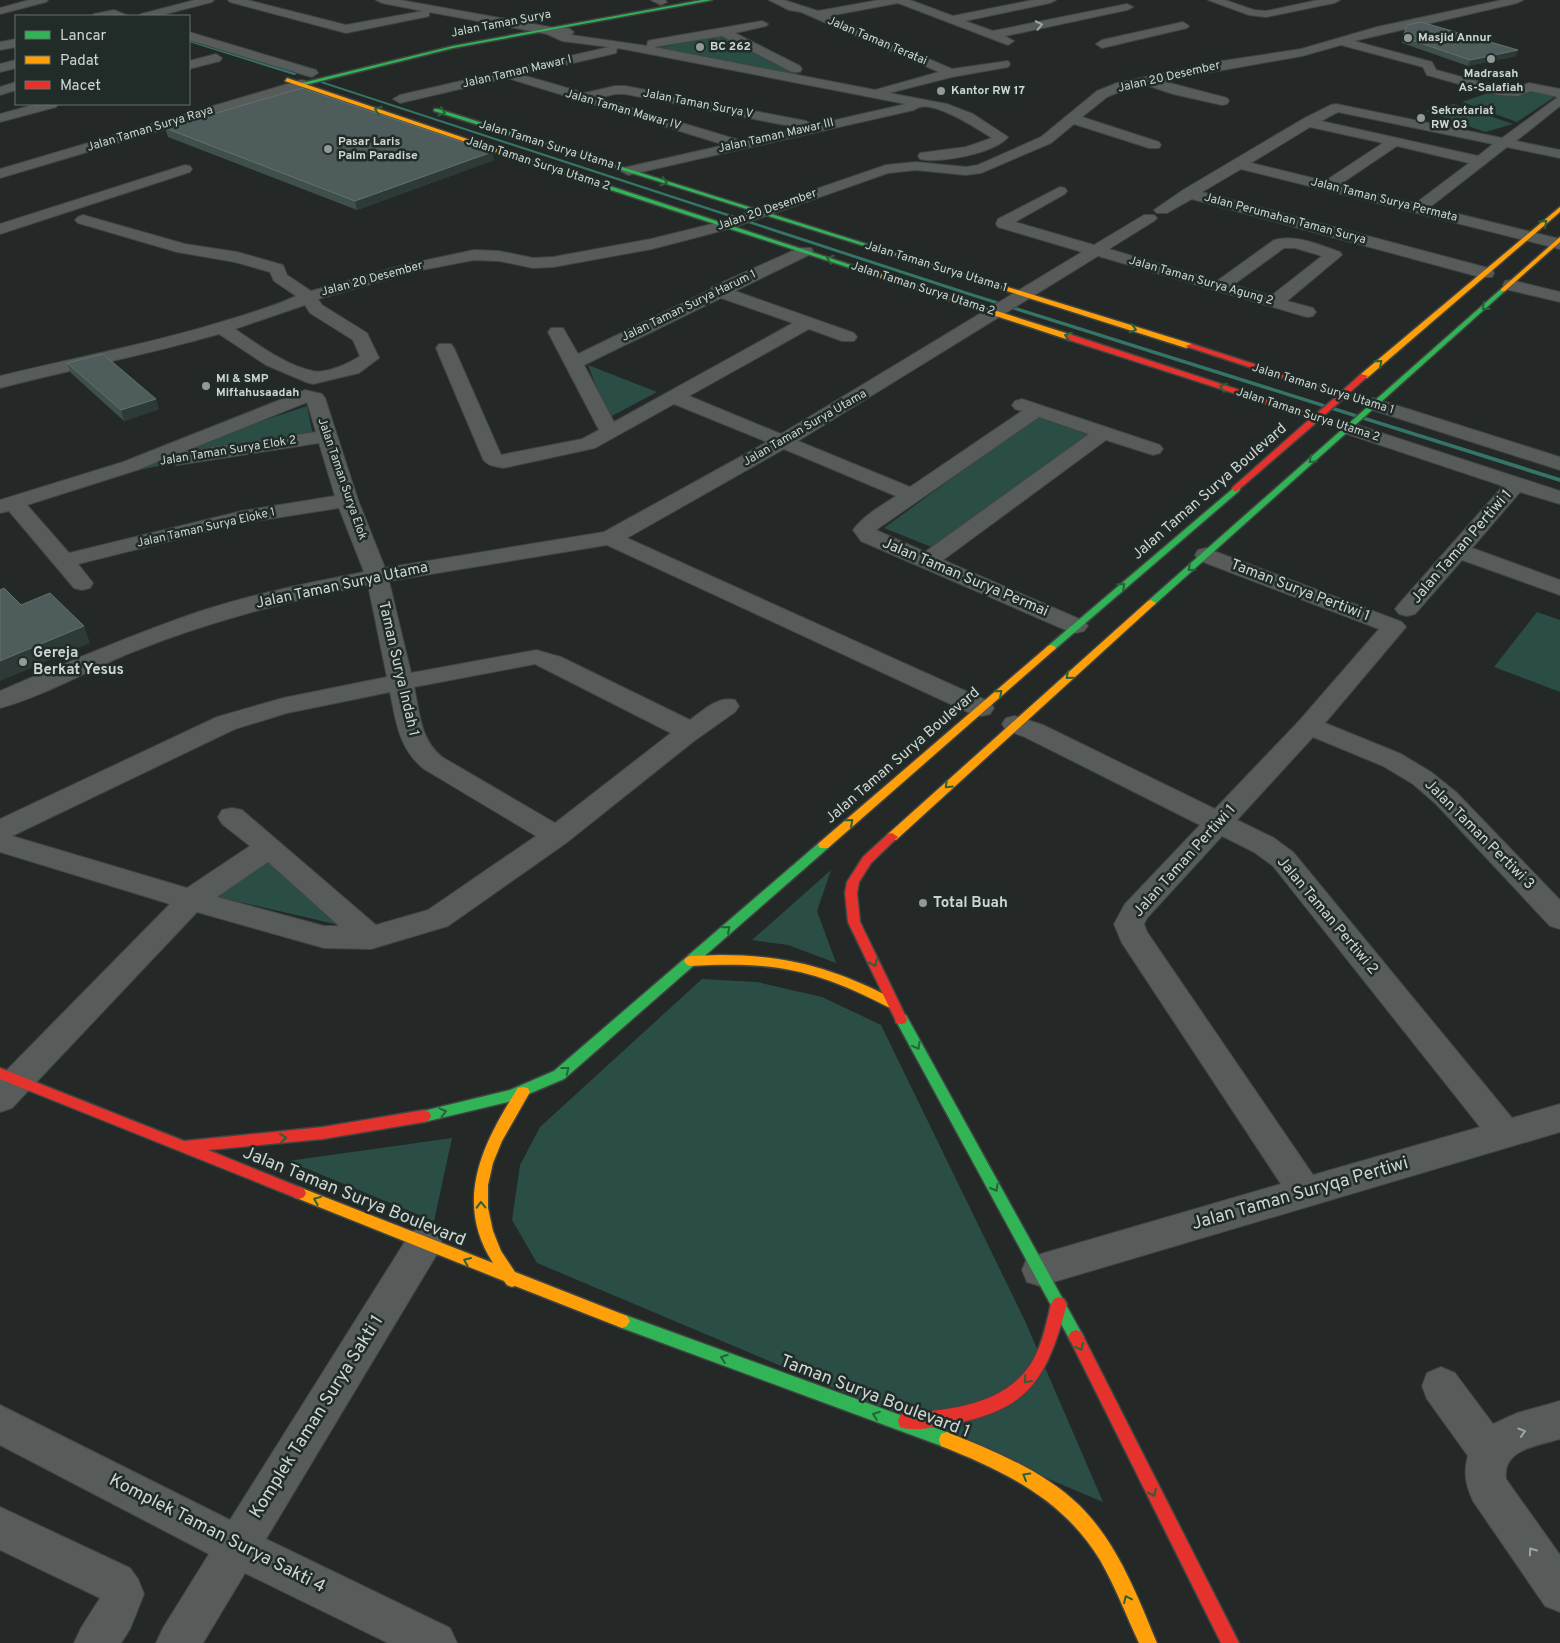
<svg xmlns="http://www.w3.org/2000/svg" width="1560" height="1643" viewBox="0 0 1560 1643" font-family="Overpass,sans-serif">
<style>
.green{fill:#2a4d45}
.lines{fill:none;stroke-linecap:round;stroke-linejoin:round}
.stream{fill:#347567;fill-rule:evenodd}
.street-casing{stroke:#404543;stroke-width:2}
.fast-casing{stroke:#404543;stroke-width:3}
.slow-casing{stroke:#404543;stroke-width:3}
.jam-casing{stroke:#404543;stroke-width:3}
.street{fill:#575c5a;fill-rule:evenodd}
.fast{fill:#30b455;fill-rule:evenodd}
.slow{fill:#ff9f0a;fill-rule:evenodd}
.jam{fill:#e5322d;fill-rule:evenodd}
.wall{fill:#3f4f4c}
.shaded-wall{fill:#2e3a38}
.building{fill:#4e5d5b;stroke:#62706e}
.oneway{stroke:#9ea5a3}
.oneway2{stroke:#27623b}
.poi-dot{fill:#929997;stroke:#212c29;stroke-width:2}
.labels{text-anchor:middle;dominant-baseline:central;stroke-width:5;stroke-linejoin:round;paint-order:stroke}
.far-street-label{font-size:12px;fill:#ced5d3;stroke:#212c29}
.far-poi-label{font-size:12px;font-weight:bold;fill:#ced5d3;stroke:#212c29;text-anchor:start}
.street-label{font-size:15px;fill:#ced5d3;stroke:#212c29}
.poi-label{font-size:15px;font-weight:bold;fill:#ced5d3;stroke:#212c29;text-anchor:start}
.near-street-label{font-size:18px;fill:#ced5d3;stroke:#212c29}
</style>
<rect width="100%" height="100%" fill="#242928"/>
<path class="green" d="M722 34 804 77 653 49Z
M1511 85 1556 96 1517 122 1462 102Z
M1454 104 1513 124 1485 132 1426 111Z
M588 365 657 392 608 418Z
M307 406 313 435 79 482Z
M1037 416 1091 435 934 548 884 528Z
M1537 612 1560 620V692L1494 667Z
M262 856 339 925 201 893Z
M831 870 817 911 836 963 788 945 752 940Z
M702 979 757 982 822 997 881 1025 1025 1321 1103 1502 537 1263 512 1220 520 1165 540 1127Z
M452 1138 434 1221 288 1161Z"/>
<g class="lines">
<path class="stream" d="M189 40 296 73 297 74 294 75 189 42Z
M321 81 968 292 1560 478V482L964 294 321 83Z"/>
<g class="street-casing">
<path id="street" d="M29 0H48L46 2 0 14V8Z
M195 0H214L212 2 158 16H139L141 14Z
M228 0H247L346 25 423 11 382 3 376 0H400L550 27 568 28 574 32 571 35 647 46 648 41 652 40 762 21 768 24 766 26 735 33 800 66 802 69 800 72H792L722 36 654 47 875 90 939 72 801 12 789 10 769 0H784L818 11 879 0H910L953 16 1033 0H1056L1050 3 965 21 993 31 1127 4 1133 7 1127 10 1005 36 1014 41 1008 45 898 3 829 16 952 69 1008 61 1010 64 1008 67 952 77 889 93 947 104 973 114 1008 137C996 153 939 164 920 159L918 156 920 153 966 147 992 138C978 129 937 103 921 107 918 107 916 109 914 110L628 175 621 171 623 168 725 145 507 78 400 103 393 99 400 95 609 47 562 41 547 34 429 12V16L425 17 346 33 230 2ZM617 48 634 51 906 104 813 125 806 121 625 86H615L585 93 522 75 616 53ZM615 94H625L800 128 742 141 599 98Z
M651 0H665L667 2 661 5Z
M1208 0H1225L1254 10 1266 11 1318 0H1340L1334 3 1266 17 1249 15Z
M1502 0H1523L1517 3 1354 41 1432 62 1436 70 1499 87 1516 88 1529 83 1560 89V106L1516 141 1560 150V158L1507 147 1430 207 1560 239V249L1241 169 1202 192 1492 269 1494 273 1492 277H1480L1192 199 1167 213H1157L1154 210 1183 190 1303 119 1331 105 1336 104 1502 138 1558 97 1530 91 1518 96 1498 95 1427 75 1423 67 1341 45 1302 56 1162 81 1227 98 1229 101 1227 104 1222 105 1173 94 1146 85 1126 89 1107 97 1082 117 1159 142 1161 145 1159 148H1149L1074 124 1051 143 981 173 966 175 916 170 888 173 732 228 652 249 553 267 533 268 499 261 474 260 417 271 318 299 322 305 367 333 379 358 359 373 313 384 306 382 266 365 219 334C146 355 73 369 0 388V376C77 357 155 343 231 319 253 312 275 306 296 296L274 281 270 272 235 262 177 252 78 223 75 220 78 217 83 215 185 244 237 252 283 265 287 275 311 291 408 264 474 250 499 251 533 258 553 257 651 239 720 222 886 165 916 162 966 167 978 165 1041 137 1097 91 1117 83 1222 61 1301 49 1377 27ZM1338 112 1493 144 1478 156 1321 121ZM1310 127 1383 143 1325 181 1251 163ZM1397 146 1469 163 1416 203 1339 185ZM305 305 310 313 353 340 360 356C350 363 326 374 313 371 285 365 259 345 235 329Z
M114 10 129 16H92L94 14Z
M1183 22 1189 26 1187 28 1102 48 1096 44 1102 40Z
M189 32 316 70 318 73 312 77 308 76 189 40Z
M16 39V47L0 50V42Z
M216 54 222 58 220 61 189 69V61Z
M16 60V68L0 72V64Z
M301 80 306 81 307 84 306 87 0 178V169Z
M16 82V90L0 95V87Z
M37 104H58L56 107 0 122V114Z
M185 165 190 166 192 169 190 172 0 234V224Z
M1060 187 1065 188 1067 191 1065 194 1015 222 1094 245 1144 215H1154L1157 218 1154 221 1109 249 1217 281 1274 240C1296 234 1319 245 1340 252L1342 255 1287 301 1313 308 1316 312 1313 316 1307 317 1098 256 798 441 910 487 1022 411 1015 409 1012 405 1015 401 1022 399 1160 445 1163 449 1160 453 1153 455 1106 440 943 560 1084 621 1088 626 1084 631 1076 633 1068 631 861 541 853 530C864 515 881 506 896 496L784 449 627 538 990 702 994 708 990 714 981 716 972 714 607 545 389 581 411 673 536 650 561 657 690 720C704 710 717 696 735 700L739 706 735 712 694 741 566 843 448 926 371 949 324 948 197 912 12 1108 0 1112V1077L170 904 0 852V819L217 717 283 698 387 677 368 585C286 601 207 622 130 653 89 670 42 697 0 708V691C65 663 131 635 198 612 252 594 308 583 364 572L339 508 242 523 78 564 93 583 90 588 82 590 74 588 9 511 0 513V500L123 462 305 390 322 394 325 398 358 500 385 568 604 532 767 442 674 404 595 448 503 468C495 466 487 466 483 459L436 348 439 344H451L454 348 501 455 582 439 599 430 548 332 551 328H563L578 354 710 290 712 287 799 248H811L813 251 811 254 735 291 854 333 857 337 854 341H842L809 329 689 396 781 434 1082 252 998 227 996 224 998 219ZM1284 248H1295L1322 256 1271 296 1233 285ZM721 298 793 323 614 422 584 365ZM307 402 316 432 183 452 305 403ZM1039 417 1089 434 925 552 876 530ZM319 443 335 496 242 511 69 553 27 505 137 470 167 458 170 463 177 465ZM535 664 671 733 555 823 442 757C420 739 420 714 414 687ZM390 692C396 722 399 749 424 769L536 836 428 910 376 925 242 810 232 808 222 810 218 817 222 824 250 846 187 888 12 836 235 729 287 713ZM268 862 339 926H324L217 897Z
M1511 280 1560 292V302L1505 289 1503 285 1505 281Z
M1373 398 1560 457V470L1366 408 1363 404 1366 400Z
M1348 422 1560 491V504L1520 492 1472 548 1560 580V595L1462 560 1415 614 1407 616 1399 614 1395 609 1399 604 1503 486 1341 432 1338 428 1341 424Z
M1206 548 1402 622 1406 627 1325 723 1401 754 1431 772 1456 792 1560 900V929L1550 926 1436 804 1413 784 1383 766 1313 737 1237 820 1274 838 1293 852 1512 1118 1560 1104V1132L1040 1286 1027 1282 1022 1270 1027 1258 1281 1184 1122 943 1114 924 1125 904 1200 825 1025 737 1006 730 1002 724 1006 718 1015 716 1043 725 1215 809 1300 720 1379 629 1198 560 1195 555 1198 550ZM1222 836 1254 852 1273 866 1480 1127 1313 1175 1147 932 1144 924 1147 918Z
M424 1227 437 1232 442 1243 437 1254 266 1539 450 1628 457 1643H388L245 1573 203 1643H156L163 1628 209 1554 0 1445V1405L230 1520 411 1232Z
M1441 1367 1455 1373 1493 1424 1517 1413 1560 1401V1439C1537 1446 1502 1449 1506 1479L1560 1555V1612L1545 1606 1473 1501C1466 1485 1463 1473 1468 1456L1427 1399 1422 1386 1427 1373Z
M0 1507 130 1568 138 1579 144 1594 130 1629 121 1643H74L81 1628 100 1598 0 1550Z"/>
</g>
<g class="fast-casing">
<path id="fast" d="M702 0H712L453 48 301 86 298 84 453 46Z
M434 109H438L933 265 928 266 434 111Z
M524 158 854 266 855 267 850 268 522 161V159Z
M1501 289 1506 290 1154 605H1148V601Z
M1236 486 1240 489 1239 491 1054 650H1048L1046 648 1048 646Z
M824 841 828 842 830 845 828 848 564 1079 512 1101 424 1122 419 1120 417 1116 419 1112 510 1090 554 1071 820 842Z
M901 1014 906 1015 1081 1332 1084 1337 1081 1342 1076 1344 1071 1342 895 1019 896 1015Z
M622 1314 947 1432 953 1434 955 1440 953 1446 947 1448 622 1328 617 1326 614 1321 617 1316Z"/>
</g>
<g class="slow-casing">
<path id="slow" d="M287 78 526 159 527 160 522 161 285 81Z
M1560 207V212L1367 378H1361V374Z
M1560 237V242L1505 291H1501V289Z
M930 263 1192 344 1193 346 1186 348 928 266 927 265Z
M852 265 1072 335 1073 337 1066 339 850 268 849 267Z
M1151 600 1156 603 1154 605 896 840H888L886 837 888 834 1148 601Z
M1051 645 1054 646 1056 648 1054 650 828 848H820L818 845 820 842 1048 646Z
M720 955C790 955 836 969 898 1001L899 1004 898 1007 893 1009 888 1007C815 969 772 961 690 966L686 964 684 961 686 958 690 956Z
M523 1087 528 1088 530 1092 502 1141 493 1163 488 1185V1208L493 1231 501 1251 515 1272 627 1316 630 1321 627 1326 622 1328 515 1286 512 1287 507 1285 504 1281 294 1197 292 1193 294 1189 299 1187 493 1263C453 1201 483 1143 518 1088Z
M947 1432C994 1451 1042 1470 1079 1505 1117 1542 1137 1595 1157 1643H1139C1126 1615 1115 1586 1100 1560 1063 1499 1004 1471 941 1446L939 1440 941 1434Z"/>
</g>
<g class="jam-casing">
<path id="jam" d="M1066 335H1072L1315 415 1337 396 1185 346 1192 344 1341 392 1361 374 1368 376 1348 394 1359 397V401L1344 398 1322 417 1336 421V425L1318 421 1236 492 1232 489 1233 487 1311 418 1066 339Z
M892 833 898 837 871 863 859 882 857 893 860 922 907 1019 906 1023 901 1024 896 1023 895 1019 848 922 845 893 847 882 863 857 888 834Z
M0 1068 184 1141 323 1127 424 1110 429 1112 431 1116 429 1120 424 1122 323 1139 208 1150 304 1189 306 1193 304 1197 299 1199 0 1079Z
M1059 1297 1064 1299 1067 1304C1047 1376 1032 1409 953 1424 938 1427 915 1432 900 1427L898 1421 900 1415 906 1413C955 1410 1015 1403 1037 1352 1044 1337 1047 1320 1051 1304L1054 1299Z
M1076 1330 1081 1332 1239 1643H1221L1071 1342 1068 1337 1071 1332Z"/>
</g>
<use href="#street" class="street"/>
<use href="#fast" class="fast"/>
<use href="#slow" class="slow"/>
<use href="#jam" class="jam"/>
</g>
<path class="wall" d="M1407 25 1516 56 1468 66 1402 43Z
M165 128 494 160 357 210 168 137Z
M67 363 159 409 124 421 71 373Z"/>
<path class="shaded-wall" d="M1518 50 1516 56 1468 66 1470 60Z
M492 152 494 160 357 210 355 201Z
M156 399 159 409 124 421 121 410Z
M84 626 90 643 0 681V661Z"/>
<path class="building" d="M1421 22 1518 50 1470 60 1403 37 1407 25Z
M302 88 492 152 355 201 165 128Z
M103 354 156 399 121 410 67 363Z
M4 588 21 605 50 593 84 626 0 661V590Z"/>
<defs><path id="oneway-chevron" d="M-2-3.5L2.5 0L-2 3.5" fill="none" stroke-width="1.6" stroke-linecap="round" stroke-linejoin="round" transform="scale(1.25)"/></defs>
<g class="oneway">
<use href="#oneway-chevron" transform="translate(1039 25) rotate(-12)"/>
<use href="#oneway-chevron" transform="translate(1522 1432) rotate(-17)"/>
<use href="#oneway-chevron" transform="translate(1532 1551) rotate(-125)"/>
</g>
<g class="oneway2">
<use href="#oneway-chevron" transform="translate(378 110) rotate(-161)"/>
<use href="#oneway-chevron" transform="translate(442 112) rotate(17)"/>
<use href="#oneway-chevron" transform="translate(664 182) rotate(17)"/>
<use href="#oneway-chevron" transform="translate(1544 223) rotate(-42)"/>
<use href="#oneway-chevron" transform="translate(830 259) rotate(-162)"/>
<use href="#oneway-chevron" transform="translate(1485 307) rotate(139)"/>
<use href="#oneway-chevron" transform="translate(1133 329) rotate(17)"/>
<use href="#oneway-chevron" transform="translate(1068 336) rotate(-162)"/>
<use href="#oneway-chevron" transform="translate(1379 363) rotate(-40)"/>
<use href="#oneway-chevron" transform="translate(1223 387) rotate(-162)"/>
<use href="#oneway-chevron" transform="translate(1312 460) rotate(138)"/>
<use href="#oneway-chevron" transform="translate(1191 568) rotate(139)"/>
<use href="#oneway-chevron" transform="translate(1122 586) rotate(-41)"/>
<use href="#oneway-chevron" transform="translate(1069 676) rotate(139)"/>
<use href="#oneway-chevron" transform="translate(999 693) rotate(-41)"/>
<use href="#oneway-chevron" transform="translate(948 785) rotate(137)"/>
<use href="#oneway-chevron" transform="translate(850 822) rotate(-41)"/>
<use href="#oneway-chevron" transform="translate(727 929) rotate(-41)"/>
<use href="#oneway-chevron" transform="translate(874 963) rotate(65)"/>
<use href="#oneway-chevron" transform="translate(917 1046) rotate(61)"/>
<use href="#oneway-chevron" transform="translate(566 1070) rotate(-38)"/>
<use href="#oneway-chevron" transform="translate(443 1112) rotate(-14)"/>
<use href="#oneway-chevron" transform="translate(283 1138) rotate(-6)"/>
<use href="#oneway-chevron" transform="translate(995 1188) rotate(61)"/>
<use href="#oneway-chevron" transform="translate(317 1200) rotate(-158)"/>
<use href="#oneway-chevron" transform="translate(481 1205) rotate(-91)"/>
<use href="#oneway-chevron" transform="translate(467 1261) rotate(-157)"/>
<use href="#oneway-chevron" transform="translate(1080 1347) rotate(64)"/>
<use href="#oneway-chevron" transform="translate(724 1358) rotate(-160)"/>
<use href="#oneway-chevron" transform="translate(1027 1380) rotate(131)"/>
<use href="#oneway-chevron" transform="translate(876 1415) rotate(-160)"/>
<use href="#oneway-chevron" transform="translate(1026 1476) rotate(-150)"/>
<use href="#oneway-chevron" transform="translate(1153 1493) rotate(63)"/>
<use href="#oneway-chevron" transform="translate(1127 1599) rotate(-115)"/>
</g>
<g class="poi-dot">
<circle cx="1408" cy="38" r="5"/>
<circle cx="700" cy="47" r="5"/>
<circle cx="1491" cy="59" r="5"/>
<circle cx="941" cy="91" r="5"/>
<circle cx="1421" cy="118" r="5"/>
<circle cx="328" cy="149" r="5"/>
<circle cx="206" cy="386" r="5"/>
<circle cx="23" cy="662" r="5"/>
<circle cx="923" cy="903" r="5"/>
</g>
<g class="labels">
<g class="far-street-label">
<text transform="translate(501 24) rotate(-11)">Jalan Taman Surya</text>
<text transform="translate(877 41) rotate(23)">Jalan Taman Teratai</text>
<text transform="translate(517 72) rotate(-13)">Jalan Taman Mawar I</text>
<text transform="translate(1169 77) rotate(-13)">Jalan 20 Desember</text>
<text transform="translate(698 104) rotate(11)">Jalan Taman Surya V</text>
<text transform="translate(623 110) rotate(16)">Jalan Taman Mawar IV</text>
<text transform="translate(150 129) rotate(-17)">Jalan Taman Surya Raya</text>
<text transform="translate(776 136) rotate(-13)">Jalan Taman Mawar III</text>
<text transform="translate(550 146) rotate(17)">Jalan Taman Surya Utama 1</text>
<text transform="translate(538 164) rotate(18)">Jalan Taman Surya Utama 2</text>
<text transform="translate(1384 200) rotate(14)">Jalan Taman Surya Permata</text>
<text transform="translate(767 210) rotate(-19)">Jalan 20 Desember</text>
<text transform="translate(1285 219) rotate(15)">Jalan Perumahan Taman Surya</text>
<text transform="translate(936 267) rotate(17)">Jalan Taman Surya Utama 1</text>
<text transform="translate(372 279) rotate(-15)">Jalan 20 Desember</text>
<text transform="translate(1201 281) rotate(16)">Jalan Taman Surya Agung 2</text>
<text transform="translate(923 289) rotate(18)">Jalan Taman Surya Utama 2</text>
<text transform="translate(689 306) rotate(-26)">Jalan Taman Surya Harum 1</text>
<text transform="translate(1323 389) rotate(17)">Jalan Taman Surya Utama 1</text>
<text transform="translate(1308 415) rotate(18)">Jalan Taman Surya Utama 2</text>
<text transform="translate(805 428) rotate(-30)">Jalan Taman Surya Utama</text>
<text transform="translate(228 451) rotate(-9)">Jalan Taman Surya Elok 2</text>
<text transform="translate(342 479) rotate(71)">Jalan Taman Surya Elok</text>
<text transform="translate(206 528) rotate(-13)">Jalan Taman Surya Eloke 1</text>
</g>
<g class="far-poi-label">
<text x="1418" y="38">Masjid Annur</text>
<text x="710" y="47">BC 262</text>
<text x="1491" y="74" text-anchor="middle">Madrasah<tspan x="1491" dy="14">As-Salafiah</tspan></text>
<text x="951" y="91">Kantor RW 17</text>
<text x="1431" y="111">Sekretariat<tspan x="1431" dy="14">RW 03</tspan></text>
<text x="338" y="142">Pasar Laris<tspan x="338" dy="14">Palm Paradise</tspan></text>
<text x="216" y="379">MI &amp; SMP<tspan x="216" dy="14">Miftahusaadah</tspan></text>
</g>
<g class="street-label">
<text transform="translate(1210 492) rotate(-41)">Jalan Taman Surya Boulevard</text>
<text transform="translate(1462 547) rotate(-49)">Jalan Taman Pertiwi 1</text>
<text transform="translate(965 578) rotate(23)">Jalan Taman Surya Permai</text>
<text transform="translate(342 586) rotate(-12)">Jalan Taman Surya Utama</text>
<text transform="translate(1300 591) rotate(21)">Taman Surya Pertiwi 1</text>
<text transform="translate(398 669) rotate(77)">Taman Surya Indah 1</text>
<text transform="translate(903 756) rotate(-41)">Jalan Taman Surya Boulevard</text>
<text transform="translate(1479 835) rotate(45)">Jalan Taman Pertiwi 3</text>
<text transform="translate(1185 861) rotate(-48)">Jalan Taman Pertiwi 1</text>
<text transform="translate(1327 916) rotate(50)">Jalan Taman Pertiwi 2</text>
</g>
<g class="poi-label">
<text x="33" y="653">Gereja<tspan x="33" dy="17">Berkat Yesus</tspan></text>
<text x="933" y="903">Total Buah</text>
</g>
<g class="near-street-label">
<text transform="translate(1300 1194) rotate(-16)">Jalan Taman Suryqa Pertiwi</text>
<text transform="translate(354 1197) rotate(22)">Jalan Taman Surya Boulevard</text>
<text transform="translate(875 1397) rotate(21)">Taman Surya Boulevard 1</text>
<text transform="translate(317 1417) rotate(-58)">Komplek Taman Surya Sakti 1</text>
<text transform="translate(217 1534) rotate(27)">Komplek Taman Surya Sakti 4</text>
</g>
</g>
<rect x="15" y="15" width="175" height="90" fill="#212c29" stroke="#66706d"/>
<rect x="25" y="31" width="25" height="8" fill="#30b455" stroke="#66706d"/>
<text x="60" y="40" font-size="15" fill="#ced5d3">Lancar</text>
<rect x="25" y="56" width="25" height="8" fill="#ff9f0a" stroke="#66706d"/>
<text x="60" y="65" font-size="15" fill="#ced5d3">Padat</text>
<rect x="25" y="81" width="25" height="8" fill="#e5322d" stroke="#66706d"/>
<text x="60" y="90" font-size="15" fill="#ced5d3">Macet</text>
</svg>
